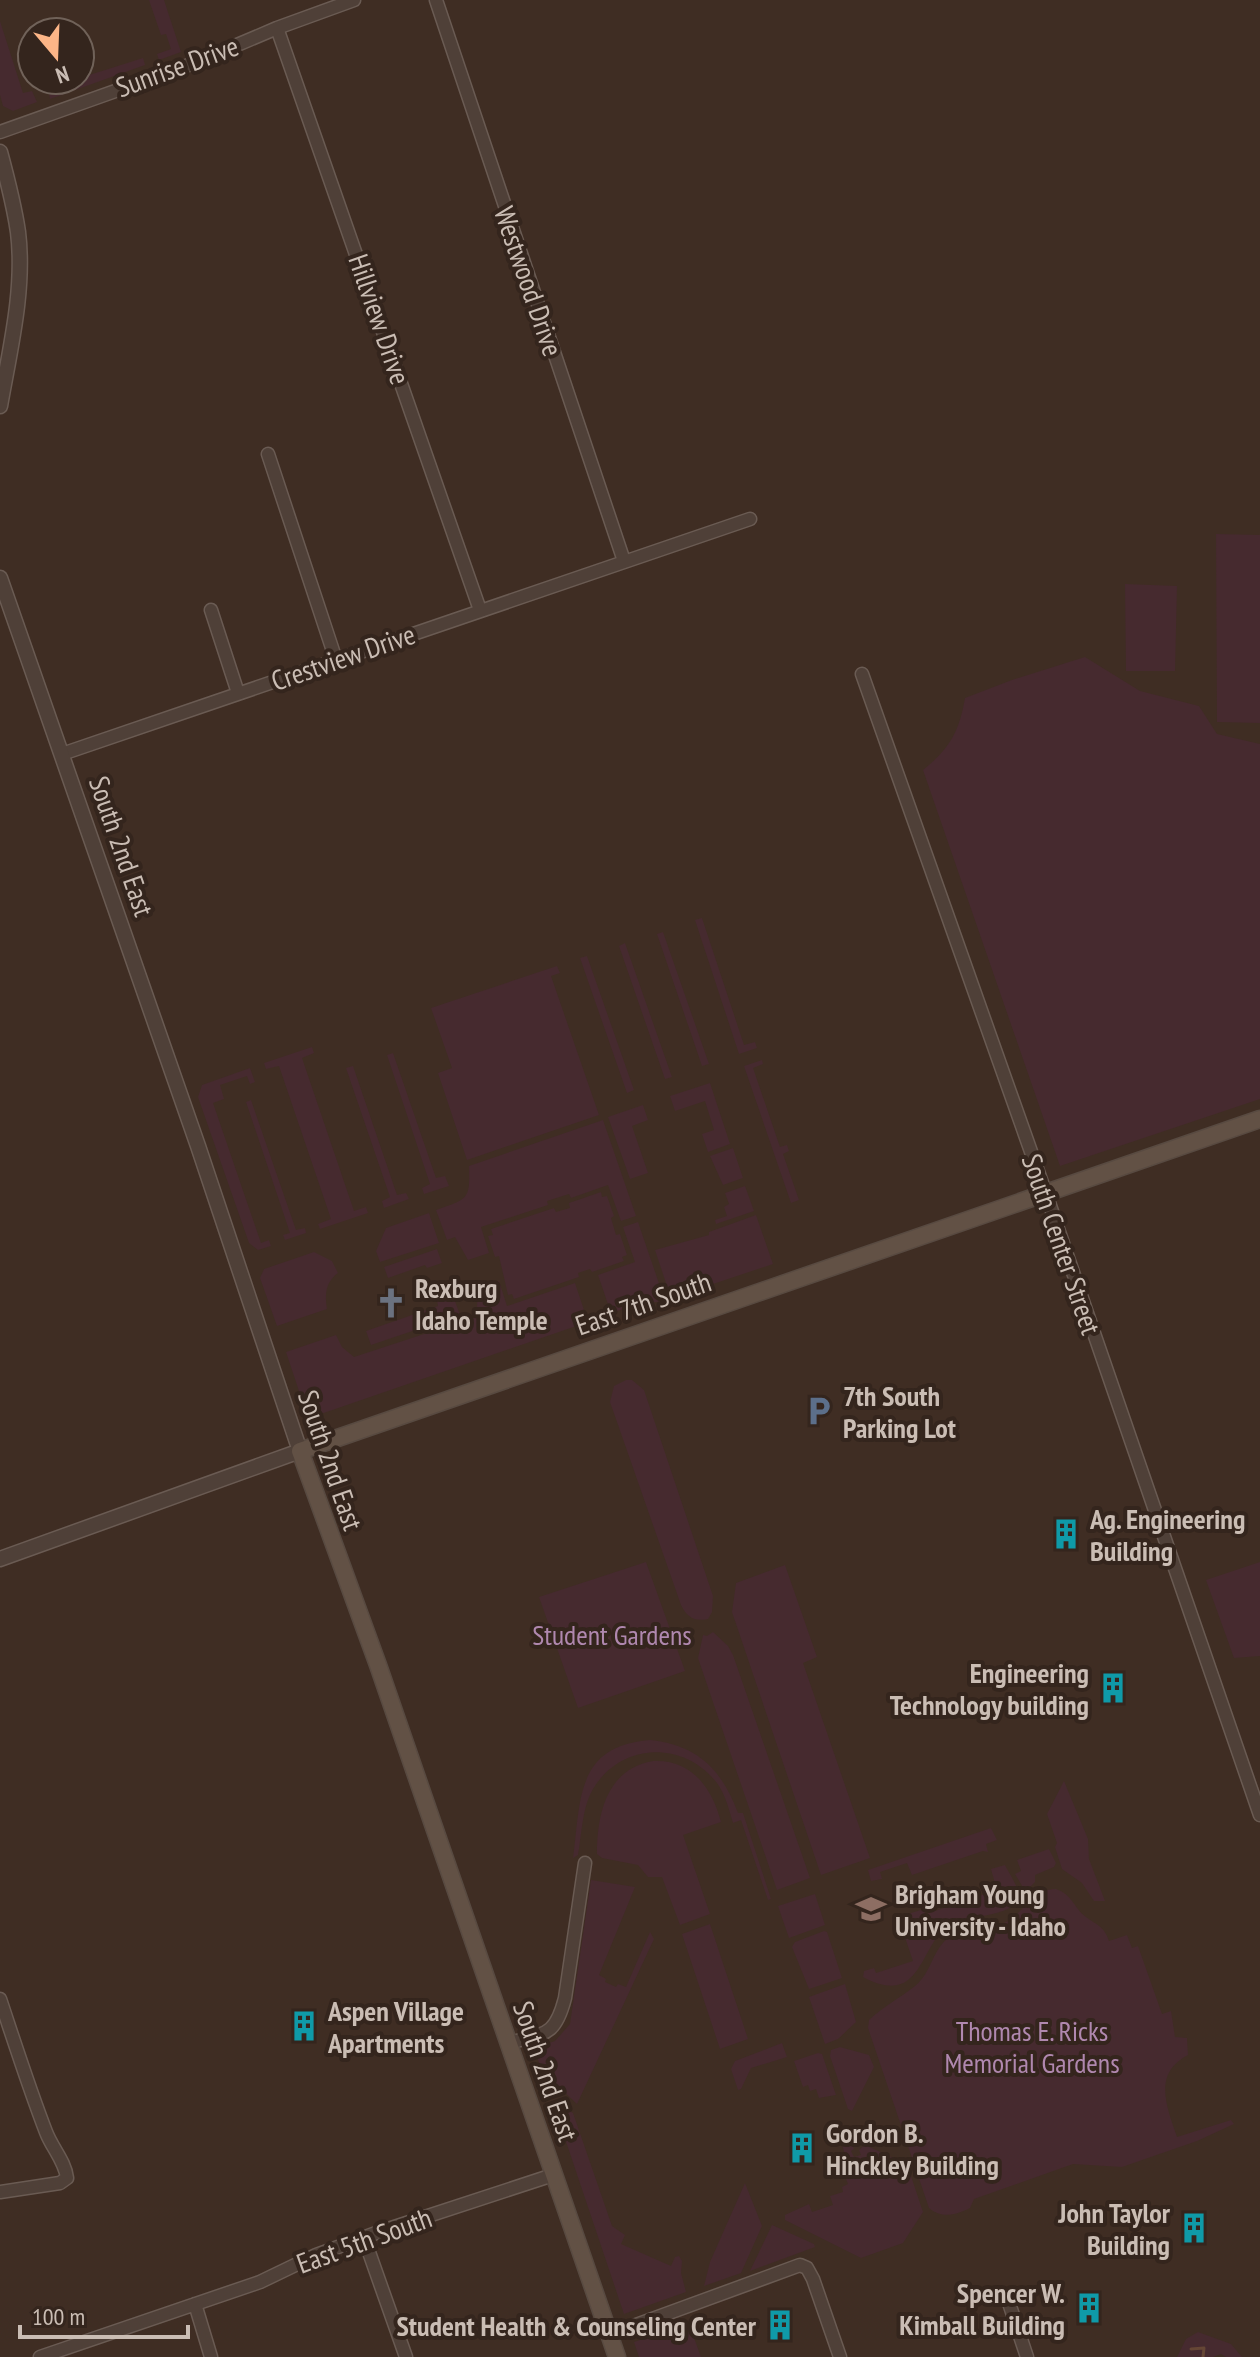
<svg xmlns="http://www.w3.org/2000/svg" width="1260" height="2357" viewBox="0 0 1260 2357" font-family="'PT Sans Narrow',sans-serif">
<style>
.green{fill:#462a2f}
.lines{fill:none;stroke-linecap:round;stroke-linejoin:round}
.stream{stroke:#654635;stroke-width:3}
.minor-casing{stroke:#6a5b53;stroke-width:15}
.tertiary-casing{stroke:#6a5b53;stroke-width:17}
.secondary-casing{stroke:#584a41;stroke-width:19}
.minor{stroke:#4f4038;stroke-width:12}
.tertiary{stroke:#4f4038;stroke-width:14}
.secondary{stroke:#625145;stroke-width:16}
.labels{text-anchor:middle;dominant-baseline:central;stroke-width:8;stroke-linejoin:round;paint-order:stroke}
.street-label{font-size:28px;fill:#cabdb4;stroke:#34251d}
.poi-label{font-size:28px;font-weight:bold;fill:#cabdb4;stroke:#34251d;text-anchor:start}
.park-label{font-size:28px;fill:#b088af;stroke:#34251d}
</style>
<rect width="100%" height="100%" fill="#3f2d23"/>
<path class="green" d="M149 0H164L181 52 159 60 157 54 171 49 166 34 161 35Z
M0 21 23 93 32 91 37 102 13 111 3 106 0 95Z
M143 58 145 65 50 99 48 87 80 80V78Z
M1216 534 1260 535V723L1217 722Z
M1125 584 1177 586 1175 671H1126Z
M1085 657 1140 691 1199 706 1217 734 1260 744V1099L1060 1166 923 770C950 748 959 732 965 698L1012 680Z
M702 918 744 1045 755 1042 757 1048 739 1054 695 920Z
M663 932 709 1064 702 1066 657 934Z
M625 943 672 1077 665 1079 619 946Z
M587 956 634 1090 627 1093 580 958Z
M557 966 560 973 551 976 599 1115 467 1160 438 1073 452 1068 431 1008Z
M312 1047 314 1053 302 1058 354 1211 366 1207 368 1213 320 1229 318 1224 331 1219 279 1066 266 1069 264 1063Z
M393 1053 436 1178 445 1176 449 1186 424 1194 422 1188 430 1184 387 1055Z
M762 1060 763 1064 753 1068 780 1147 787 1145 789 1151 783 1154 799 1200 791 1203 744 1066Z
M353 1066 397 1195 406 1193 409 1199 384 1208 382 1201 390 1197 346 1068Z
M250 1068 255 1082 250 1084 247 1076 220 1085 224 1099 213 1103 261 1243 269 1240 271 1246 258 1250 249 1243 198 1097 202 1085Z
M710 1083 730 1144 708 1152 702 1134 714 1130 705 1101 675 1111 670 1096Z
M251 1100 296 1230 305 1228 306 1233 285 1240 283 1235 290 1233 246 1102Z
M643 1105 648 1120 632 1126 648 1173 630 1179 608 1117Z
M603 1120 636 1216 621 1221 608 1185 571 1198 569 1194 547 1201 548 1205 481 1227 489 1253 468 1260 455 1237 447 1240 436 1210C469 1199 470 1199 469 1166Z
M733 1148 743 1178 723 1185 710 1156Z
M745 1186 754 1211 716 1224 715 1220 727 1216 724 1207 729 1204 725 1193Z
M601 1192 602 1197 607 1196 614 1216 611 1218 616 1235 620 1234 627 1255 622 1257 624 1261 592 1272 590 1269 578 1273 579 1277 514 1299 512 1294 508 1295 499 1256 495 1257 488 1236 493 1235 491 1229 554 1208 556 1212 570 1208 569 1203Z
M429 1213 439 1243 380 1262 376 1251 386 1228Z
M756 1215 773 1264 671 1298 655 1250 709 1235V1232Z
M638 1222 665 1301 639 1304 611 1313 598 1275 635 1262 623 1227Z
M437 1249 442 1263 427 1268 425 1265 388 1278 384 1267Z
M314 1252 332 1261 338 1273C327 1281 324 1292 327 1309L277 1326 260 1278 264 1269Z
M499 1281 507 1306 575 1283 588 1322 315 1416 306 1412 286 1352 336 1335 342 1347 354 1357 479 1316 477 1307 478 1288Z
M448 1296 450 1302 455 1301 460 1315 371 1345 366 1331 438 1306 437 1300Z
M626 1380H632L644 1390 713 1596 712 1612 708 1619C694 1622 687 1617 681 1605L610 1402 614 1386Z
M646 1562 685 1671 578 1708 539 1597Z
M1260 1562V1656L1234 1658 1206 1580Z
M785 1565 817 1657 803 1663 870 1858 821 1875 732 1612 736 1583Z
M713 1632 728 1646 733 1655 810 1878 777 1890 698 1658 703 1635 707 1636Z
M650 1740C698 1745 722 1770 738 1813H743L771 1899 768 1900 741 1820 733 1823C729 1809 725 1794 717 1783 684 1740 621 1742 593 1789 582 1808 582 1833 578 1855L573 1858C581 1800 575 1746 650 1740Z
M653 1761C692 1759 712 1788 721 1822L683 1835 710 1914 680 1925 662 1877H648L638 1865 602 1858 597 1854C597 1813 607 1769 653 1761Z
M1064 1781 1088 1839 1089 1859 1105 1901H1094L1082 1883 1062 1869 1055 1847 1057 1843 1047 1814Z
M991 1828 997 1840 986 1844 988 1852 983 1851 912 1875 907 1863 880 1872 882 1879 871 1881 868 1870Z
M1049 1849 1056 1863 1054 1867 1035 1875V1882L1029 1888 1024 1889 1015 1874 1021 1871 1017 1860Z
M1005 1865C1009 1874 1021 1889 1018 1899 1012 1917 967 1915 950 1924 919 1944 923 2009 863 1977L864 1971 874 1968 876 1973 913 1961 898 1917 924 1909 926 1914 997 1890 991 1869Z
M591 1880 635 1887 599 1975 606 1979 605 1982 616 1987 618 1984 626 1987 650 1932 654 1939 577 2104 542 2071 534 2048 555 2041 570 2024Z
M1056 1889C1073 1895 1073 1907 1086 1917 1098 1926 1104 1926 1109 1941L1127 1935 1132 1948 1138 1946 1162 2014 1171 2011 1175 2037 1187 2038 1188 2055C1152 2074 1167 2107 1177 2137L1231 2120 1234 2124 1197 2141 1122 2167 1073 2164 974 2199 970 2208C956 2215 942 2219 929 2208L868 2028 869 2020C884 2006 900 1998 915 1986 932 1973 932 1948 951 1936 970 1924 993 1932 1011 1919 1028 1907 1032 1889 1056 1889Z
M815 1894 825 1925 789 1938 778 1906Z
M710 1924 748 2039 720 2049 682 1934Z
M824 1931 827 1932 842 1978 809 1989 792 1947 795 1942Z
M845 1984 856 2022 838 2039 825 2044 809 1997Z
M782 2043 787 2057 751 2068 741 2089 738 2090 731 2069 735 2061Z
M840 2047 869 2055 874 2067 852 2111 848 2109 830 2056 831 2050Z
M818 2053 822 2054 836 2095 819 2098 816 2089 810 2091 808 2085 803 2087 794 2061Z
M552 2100 573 2113 612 2226 625 2235 621 2244 671 2266 675 2257 679 2256 682 2261 681 2273 686 2292 624 2314Z
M851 2142 854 2149 851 2151 854 2157 861 2155 859 2150 865 2145 907 2164 923 2212 903 2243 861 2258 785 2220V2215L809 2204 812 2212 833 2205 830 2196 843 2192 842 2187 848 2184 845 2176 851 2174 842 2145Z
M745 2183 762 2226 741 2273 704 2286 710 2262Z
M772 2225 814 2244 815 2247 750 2271Z
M689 2324 701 2357H639L634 2342Z
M1198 2332 1231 2344 1242 2357H1226L1221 2354 1213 2357H1177L1186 2339Z"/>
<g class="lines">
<path class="stream" d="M1191 2349 1204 2348 1203 2357"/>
<g class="minor-casing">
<path id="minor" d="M436 0 624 561
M277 28 480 610
M0 132 197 62 277 28 354 0
M268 454 336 660
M211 610 238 693
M862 674 1046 1194 1260 1815
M62 754 750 519
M0 1999C15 2044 29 2088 46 2132 52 2148 65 2161 67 2178L60 2183 0 2192
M509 2043C545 2033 555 2037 565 1998L585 1863
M364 2238 406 2357
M1009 2303 1027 2357
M195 2304 211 2357
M609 2333 625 2329 800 2265 807 2268 813 2279 840 2357
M40 2357 260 2282 316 2255 376 2233 553 2175"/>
</g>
<g class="tertiary-casing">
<path id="tertiary" d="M0 152C7 178 14 204 18 232 25 289 10 349 0 406
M0 578 198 1146 300 1451 0 1559"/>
</g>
<g class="secondary-casing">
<path id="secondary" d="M617 2357 378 1665 300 1451 1260 1119"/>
</g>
<use href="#minor" class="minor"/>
<use href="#tertiary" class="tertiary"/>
<use href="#secondary" class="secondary"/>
</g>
<defs>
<g id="church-bare" transform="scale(2.4)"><path d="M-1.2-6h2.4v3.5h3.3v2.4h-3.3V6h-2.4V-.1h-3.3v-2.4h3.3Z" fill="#6b7280" stroke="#34251d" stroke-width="2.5" paint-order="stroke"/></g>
<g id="parking-bare" transform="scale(2.4)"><path d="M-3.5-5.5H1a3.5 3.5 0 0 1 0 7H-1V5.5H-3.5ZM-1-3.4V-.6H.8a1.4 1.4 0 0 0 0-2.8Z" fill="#5c6f8a" stroke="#34251d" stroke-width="2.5" paint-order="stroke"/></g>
<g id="building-bare" transform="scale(2.4)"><path d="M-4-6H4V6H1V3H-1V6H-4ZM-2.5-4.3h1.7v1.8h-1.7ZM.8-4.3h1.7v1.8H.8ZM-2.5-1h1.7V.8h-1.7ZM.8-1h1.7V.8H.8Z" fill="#0f9aa8" stroke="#34251d" stroke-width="2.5" paint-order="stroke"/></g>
<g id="university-bare" transform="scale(2.4)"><path d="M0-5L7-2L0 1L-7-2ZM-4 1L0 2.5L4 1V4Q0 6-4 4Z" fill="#8d6e63" stroke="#34251d" stroke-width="2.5" paint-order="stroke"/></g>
</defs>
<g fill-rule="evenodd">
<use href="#church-bare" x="391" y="1303"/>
<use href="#parking-bare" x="819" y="1411"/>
<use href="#building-bare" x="1066" y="1534"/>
<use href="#building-bare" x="1113" y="1688"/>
<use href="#university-bare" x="871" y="1909"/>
<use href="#building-bare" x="304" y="2026"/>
<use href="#building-bare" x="802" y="2148"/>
<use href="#building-bare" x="1194" y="2228"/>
<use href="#building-bare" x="1089" y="2308"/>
<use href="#building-bare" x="780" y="2325"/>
</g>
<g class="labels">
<g class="street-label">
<text transform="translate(177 66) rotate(-20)">Sunrise Drive</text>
<text transform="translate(529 281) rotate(71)">Westwood Drive</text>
<text transform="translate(380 319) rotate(71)">Hillview Drive</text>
<text transform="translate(343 657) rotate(-19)">Crestview Drive</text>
<text transform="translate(122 846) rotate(71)">South 2nd East</text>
<text transform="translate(1062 1244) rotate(71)">South Center Street</text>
<text transform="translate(643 1303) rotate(-19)">East 7th South</text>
<text transform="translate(331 1460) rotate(71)">South 2nd East</text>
<text transform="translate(546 2071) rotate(71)">South 2nd East</text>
<text transform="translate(364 2240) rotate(-20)">East 5th South</text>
</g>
<g class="poi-label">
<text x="415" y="1287">Rexburg<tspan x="415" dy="32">Idaho Temple</tspan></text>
<text x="843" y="1395">7th South<tspan x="843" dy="32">Parking Lot</tspan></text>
<text x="1090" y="1518">Ag. Engineering<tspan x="1090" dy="32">Building</tspan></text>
<text x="1089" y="1672" text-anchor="end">Engineering<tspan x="1089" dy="32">Technology building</tspan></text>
<text x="895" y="1893">Brigham Young<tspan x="895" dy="32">University - Idaho</tspan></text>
<text x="328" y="2010">Aspen Village<tspan x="328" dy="32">Apartments</tspan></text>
<text x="826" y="2132">Gordon B.<tspan x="826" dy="32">Hinckley Building</tspan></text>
<text x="1170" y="2212" text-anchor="end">John Taylor<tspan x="1170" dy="32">Building</tspan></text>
<text x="1065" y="2292" text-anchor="end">Spencer W.<tspan x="1065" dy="32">Kimball Building</tspan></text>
<text x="756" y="2325" text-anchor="end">Student Health &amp; Counseling Center</text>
</g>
<g class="park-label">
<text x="612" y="1634">Student Gardens</text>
<text x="1032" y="2030">Thomas E. Ricks<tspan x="1032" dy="32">Memorial Gardens</tspan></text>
</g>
</g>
<g transform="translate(56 56) rotate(161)"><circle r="38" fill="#34251d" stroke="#706259" stroke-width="2"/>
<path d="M0-6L14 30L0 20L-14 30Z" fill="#fcb587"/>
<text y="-12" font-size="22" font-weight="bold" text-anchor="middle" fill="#cabdb4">N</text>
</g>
<path d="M20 2325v12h168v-12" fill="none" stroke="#cabdb4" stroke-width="4"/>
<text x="32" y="2325" font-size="24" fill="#cabdb4" stroke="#34251d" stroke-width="6" paint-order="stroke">100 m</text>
</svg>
